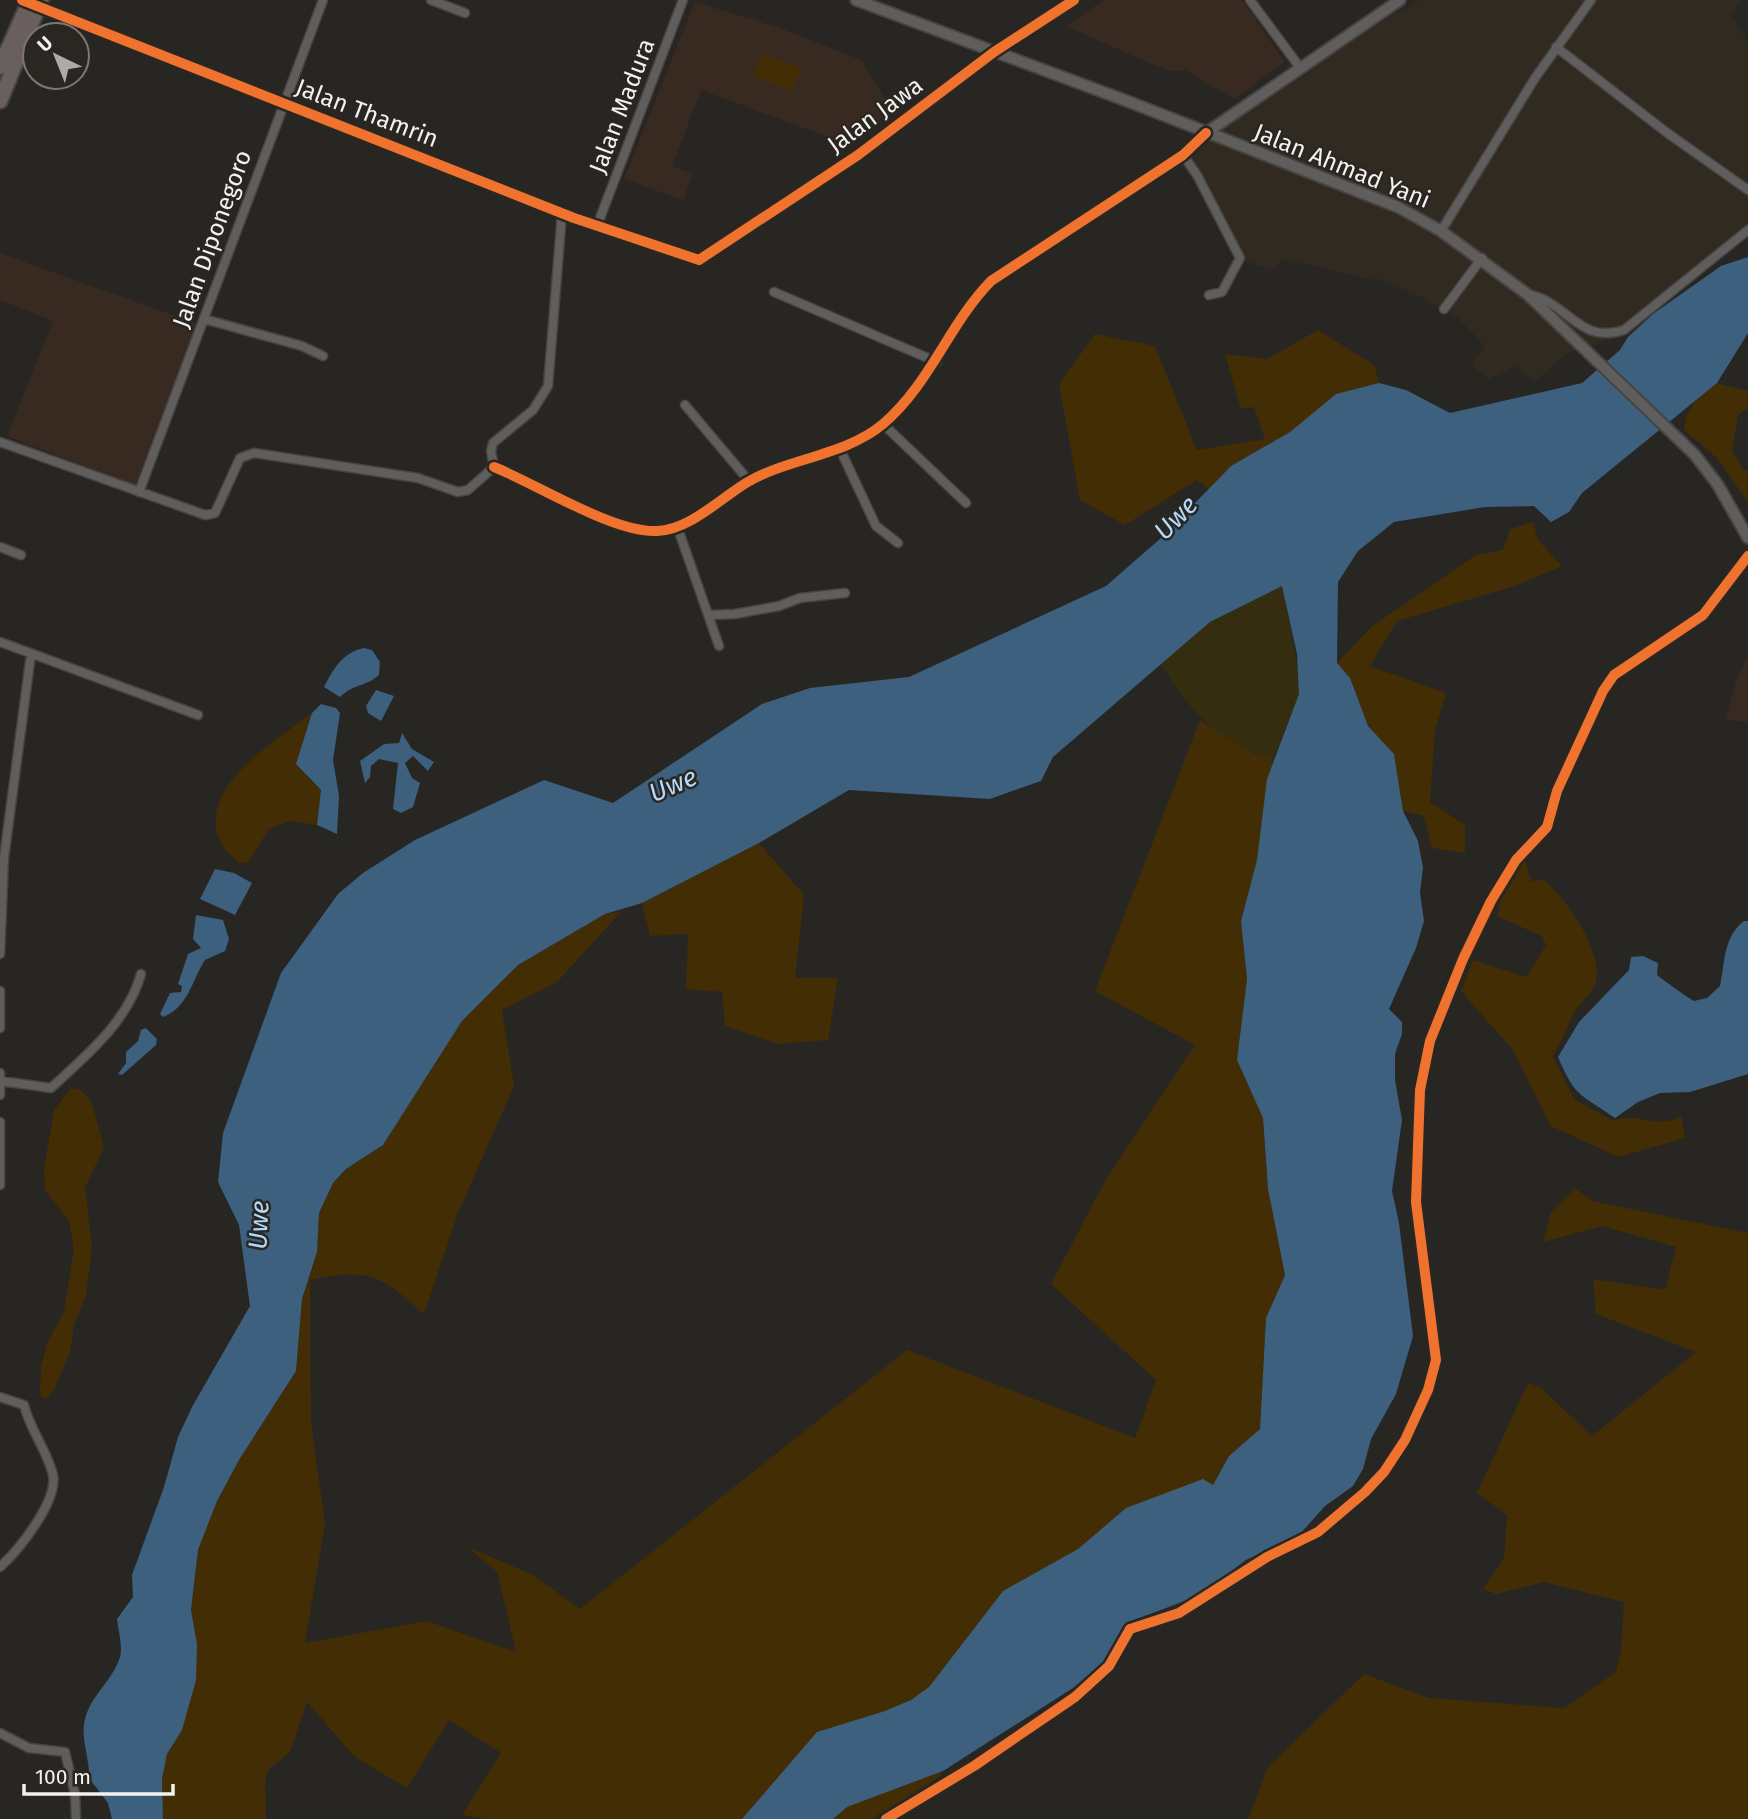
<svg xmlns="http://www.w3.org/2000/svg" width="1748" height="1819" viewBox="0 0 1748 1819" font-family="'Fira Sans',sans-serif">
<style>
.built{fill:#312a21}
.education{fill:#382a20}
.green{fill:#432d05}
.sand{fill:#342d10}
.water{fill:#3c607e}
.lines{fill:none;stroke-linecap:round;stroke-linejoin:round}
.street-casing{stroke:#464442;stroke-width:11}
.secondary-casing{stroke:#464442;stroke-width:14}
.highway-casing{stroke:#464442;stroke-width:18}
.street{stroke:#605e5c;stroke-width:8}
.secondary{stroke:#605e5c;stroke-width:10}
.highway{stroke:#685f5e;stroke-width:14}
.cycleway-casing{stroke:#2a2621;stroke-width:15}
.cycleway{stroke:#ef722f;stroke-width:10}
.labels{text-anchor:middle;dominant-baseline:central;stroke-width:5;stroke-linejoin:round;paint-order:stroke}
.street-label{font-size:24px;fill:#f4f2ef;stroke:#2a2621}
.water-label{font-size:26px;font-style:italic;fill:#b3d8f9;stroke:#2a2621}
</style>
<rect width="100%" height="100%" fill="#282623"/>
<path class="built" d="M1420 0H1741L1731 15 1748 42V234L1616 337 1566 354 1534 382 1516 366 1489 379 1471 365 1485 346 1455 315 1417 295 1371 276 1370 279 1282 259 1272 271 1243 259 1186 152 1328 52Z"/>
<path class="education" d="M1104 0H1242L1285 62 1234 99 1185 70 1172 71 1149 63 1066 26Z
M695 2 780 28 861 60 892 111 845 143 701 90 672 166 693 174 683 200 624 179Z
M0 253 197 324 135 485 7 436 53 321 0 300Z
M1748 656V722L1725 719 1737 679Z"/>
<path class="green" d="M761 53 802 68 792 91 753 76Z
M1318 330 1374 365 1379 383 1336 394 1290 432 1231 466 1209 489 1197 480 1125 525 1080 500 1059 384 1095 334 1155 346 1197 450 1265 439 1254 407 1241 409 1225 354 1267 359Z
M1717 383 1748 391V408L1738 415 1732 451 1744 471 1748 469V502L1717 458 1684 430C1686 406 1700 396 1717 383Z
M1533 522 1538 540 1562 566 1515 586 1397 621 1370 666 1446 693 1435 729 1430 802 1465 825V853L1432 848 1424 816 1403 811 1394 754 1368 726 1337 663 1371 627 1476 555 1503 550 1510 529Z
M312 713 305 735 306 776 321 790 317 825 290 821 269 829 248 862 239 863C233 857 224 850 221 843 194 788 276 741 312 713Z
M1200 720 1251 752 1273 759 1257 861 1241 921 1247 979 1237 1060 1263 1118 1268 1189 1285 1275 1266 1318 1260 1429 1229 1456 1213 1485 1126 1508 1078 1549 1003 1591 929 1687 911 1700 885 1711 818 1732 742 1819H486L462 1815 501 1753 449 1720 407 1788 355 1757 307 1702 290 1752 268 1770 265 1782 266 1819H163L162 1779 167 1754 182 1730 197 1644 191 1610 198 1550 217 1501 239 1460 296 1371 302 1299 317 1252 319 1213 333 1183 347 1169 383 1145 462 1021 518 965 605 914 621 912 557 982 502 1010 514 1086 458 1213 424 1314C379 1274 370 1268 310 1280L311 1422 325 1524 305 1643 427 1621 516 1652 497 1572 468 1547 533 1575 580 1609 907 1350 1135 1438 1156 1380 1051 1284 1106 1179 1195 1045 1095 991Z
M759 843 804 895 795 978H838L828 1040 778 1044 725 1026 722 992 686 989 688 934 650 936 642 903Z
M1525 860 1531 881 1544 880C1566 898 1604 952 1596 982 1593 993 1579 1003 1574 1013 1567 1027 1561 1042 1553 1056L1574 1099 1613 1121C1636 1110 1658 1131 1681 1116L1685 1138 1618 1157 1551 1126 1513 1050 1461 991 1473 960 1527 977 1546 945 1542 936 1497 916 1500 902Z
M71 1088 81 1090 92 1103 104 1148 85 1187 92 1248 86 1295 74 1325 70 1352 54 1390 46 1399 40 1396 41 1367 47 1344 64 1311 74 1249 69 1221 45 1190 44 1169 54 1110Z
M1575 1188 1592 1201 1748 1233V1819H1248L1268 1767 1364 1674 1429 1698 1564 1708 1616 1672 1621 1650 1624 1602 1544 1582 1496 1594 1483 1589 1504 1558 1507 1515 1477 1493 1528 1383 1540 1387 1592 1436 1696 1352 1596 1314 1593 1279 1665 1290 1676 1247 1602 1226 1543 1242 1551 1212Z
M940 1762 941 1776 872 1819H833L847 1807Z"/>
<path class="sand" d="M1283 585 1300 682 1299 695 1273 759C1219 743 1189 711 1161 664L1210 622Z"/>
<path class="water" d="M1748 257V333L1717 383 1582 493 1569 512 1551 522 1534 506 1485 507 1394 522 1358 551 1338 582 1337 663 1350 678 1368 726 1394 754 1403 811 1418 841 1423 868 1420 893 1424 921 1416 948 1389 1009 1402 1022V1034L1395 1054V1080L1402 1120 1392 1191 1399 1223 1413 1336 1396 1394 1371 1439 1363 1469 1353 1486 1325 1506 1300 1534 1246 1560 1198 1596 1126 1623 1104 1662 1073 1688 943 1771 847 1807 833 1819H742L817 1732 885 1711 911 1700 929 1687 1003 1591 1078 1549 1126 1508 1203 1479 1213 1485 1229 1456 1260 1429 1266 1318 1285 1275 1268 1189 1263 1118 1237 1060 1247 979 1241 921 1257 860 1267 779 1299 694 1297 654 1282 586 1210 622 1053 757 1041 781 990 799 849 790 759 843 642 903 605 914 518 965 462 1021 383 1145 346 1169 333 1183 319 1213 317 1252 302 1299 296 1371 239 1460 217 1501 198 1550 191 1610 197 1644 196 1680 182 1730 167 1754 162 1779 163 1819H112L108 1803 89 1778C90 1758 80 1738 85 1719 91 1695 113 1680 120 1657 123 1647 118 1629 117 1619L133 1597 132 1575 164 1487 178 1437 192 1407 250 1306 239 1225 218 1182 223 1133 281 973 338 894 363 873 415 840 544 780 613 803 762 704 810 688 909 677 1106 586 1161 538 1231 466 1290 432 1336 394 1379 383 1406 390 1450 413 1582 383 1620 350 1628 337 1653 314 1721 266Z
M364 648 372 650 380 662 379 675C366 687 355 683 340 697L324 687C334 668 342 653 364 648Z
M376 690 394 696 381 721 368 713 366 706Z
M321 704 336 708 340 713 333 760 339 796 337 834 317 825 321 790 296 764 312 713Z
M402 733 412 749 434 762 428 771 413 756 405 763 412 778 420 783 413 807 401 813 393 809 398 763 379 759 371 766 370 777 365 783 360 761 384 744 399 743Z
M215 869 234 873 252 883 235 915 200 899Z
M196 915 223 920 229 939 225 951 205 960C192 980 188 1008 163 1017L160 1014 170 993 181 992 182 986 178 984 188 954 201 948 193 939Z
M1744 921H1748V1074L1690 1092 1660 1093 1638 1102 1615 1118C1580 1093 1576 1099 1558 1057L1579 1022 1629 970 1631 957 1643 956 1658 963 1657 975C1669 984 1682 994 1694 1001L1707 998 1720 986C1725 963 1723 937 1744 921Z
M146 1028 157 1039 156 1045 122 1075 118 1074 126 1063V1052L138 1041 141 1030Z"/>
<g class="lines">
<g class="street-casing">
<path id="street" d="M431 0 465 13
M1250 0 1301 69
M1556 47 1666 132 1748 190
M994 52 1074 0
M1183 155 1197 175 1240 258 1222 292 1209 295
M597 226 683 0
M1441 231 1535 78 1591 0
M774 292 937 362
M1527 294C1569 302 1578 345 1624 330L1748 230
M1444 309 1482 258
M204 319 302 346 323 356
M685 405 749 481
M883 424 966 503
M0 442 205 515 215 513 240 458 254 453 418 478 458 492 468 490 494 467
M839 447 876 526 898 543
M494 467C537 484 613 533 657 531 689 530 720 499 746 483 787 458 845 456 883 424 930 384 949 324 991 281L1183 155 1206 133
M494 467 491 451 493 443 533 410 548 386 562 213
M139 492 323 0
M677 526 719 646
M0 547 21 555
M710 615 735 614 779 606 800 598 845 593
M0 642 198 715
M0 954 4 858 31 654
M0 991V1028
M0 1073V1095
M1 1081 51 1088C87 1055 128 1021 141 974
M0 1122V1185
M0 1397 24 1405C30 1430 47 1450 53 1475 58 1501 19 1550 0 1567
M0 1733 29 1748 65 1752 75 1794 76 1819"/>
</g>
<g class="secondary-casing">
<path id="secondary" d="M22 0 574 218 699 260 858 155 994 52
M856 0 1127 101 1398 207 1441 231 1527 294 1695 455 1718 485 1748 538
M1206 133 1400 0
M886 1819 974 1766 1075 1697 1109 1666 1130 1629 1179 1613 1267 1557 1318 1532 1365 1492 1384 1472 1405 1440 1428 1390 1436 1360 1416 1202 1420 1090 1430 1041 1463 959 1491 901 1516 860 1547 827 1557 791 1603 691 1614 675 1703 615 1748 556"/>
</g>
<g class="highway-casing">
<path id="highway" d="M0 67 30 0
M0 101 41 0"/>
</g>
<use href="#street" class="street"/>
<use href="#secondary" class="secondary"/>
<use href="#highway" class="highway"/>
<g class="cycleway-casing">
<path id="cycleway" d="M22 0 574 218 699 260 858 155 994 52 1074 0
M494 467C537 484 613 533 657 531 689 530 720 499 746 483 787 458 845 456 883 424 930 384 949 324 991 281L1183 155 1206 133
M886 1819 974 1766 1075 1697 1109 1666 1130 1629 1179 1613 1267 1557 1318 1532 1365 1492 1384 1472 1405 1440 1428 1390 1436 1360 1416 1202 1420 1090 1430 1041 1463 959 1491 901 1516 860 1547 827 1557 791 1603 691 1614 675 1703 615 1748 556"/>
</g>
<use href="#cycleway" class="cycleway"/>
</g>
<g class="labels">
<g class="street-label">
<text transform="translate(622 106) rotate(-69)">Jalan Madura</text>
<text transform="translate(367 113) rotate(21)">Jalan Thamrin</text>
<text transform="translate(875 115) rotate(-36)">Jalan Jawa</text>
<text transform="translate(1342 166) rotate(22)">Jalan Ahmad Yani</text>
<text transform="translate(212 239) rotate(-70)">Jalan Diponegoro</text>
</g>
<g class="water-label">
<text transform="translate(1176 518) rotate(-46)">Uwe</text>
<text transform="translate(673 785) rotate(-23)">Uwe</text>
<text transform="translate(259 1225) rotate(-87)">Uwe</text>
</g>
</g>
<g transform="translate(56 56) rotate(317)"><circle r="33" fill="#2a2621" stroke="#7b7873" stroke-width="2"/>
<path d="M0-5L12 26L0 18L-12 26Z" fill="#adaba8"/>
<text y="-10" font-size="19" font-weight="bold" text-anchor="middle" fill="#f4f2ef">U</text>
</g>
<path d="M24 1784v10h149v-10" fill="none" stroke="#f4f2ef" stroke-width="3.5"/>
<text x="35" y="1784" font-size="21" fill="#f4f2ef" stroke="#2a2621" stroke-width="5" paint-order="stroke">100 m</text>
</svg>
